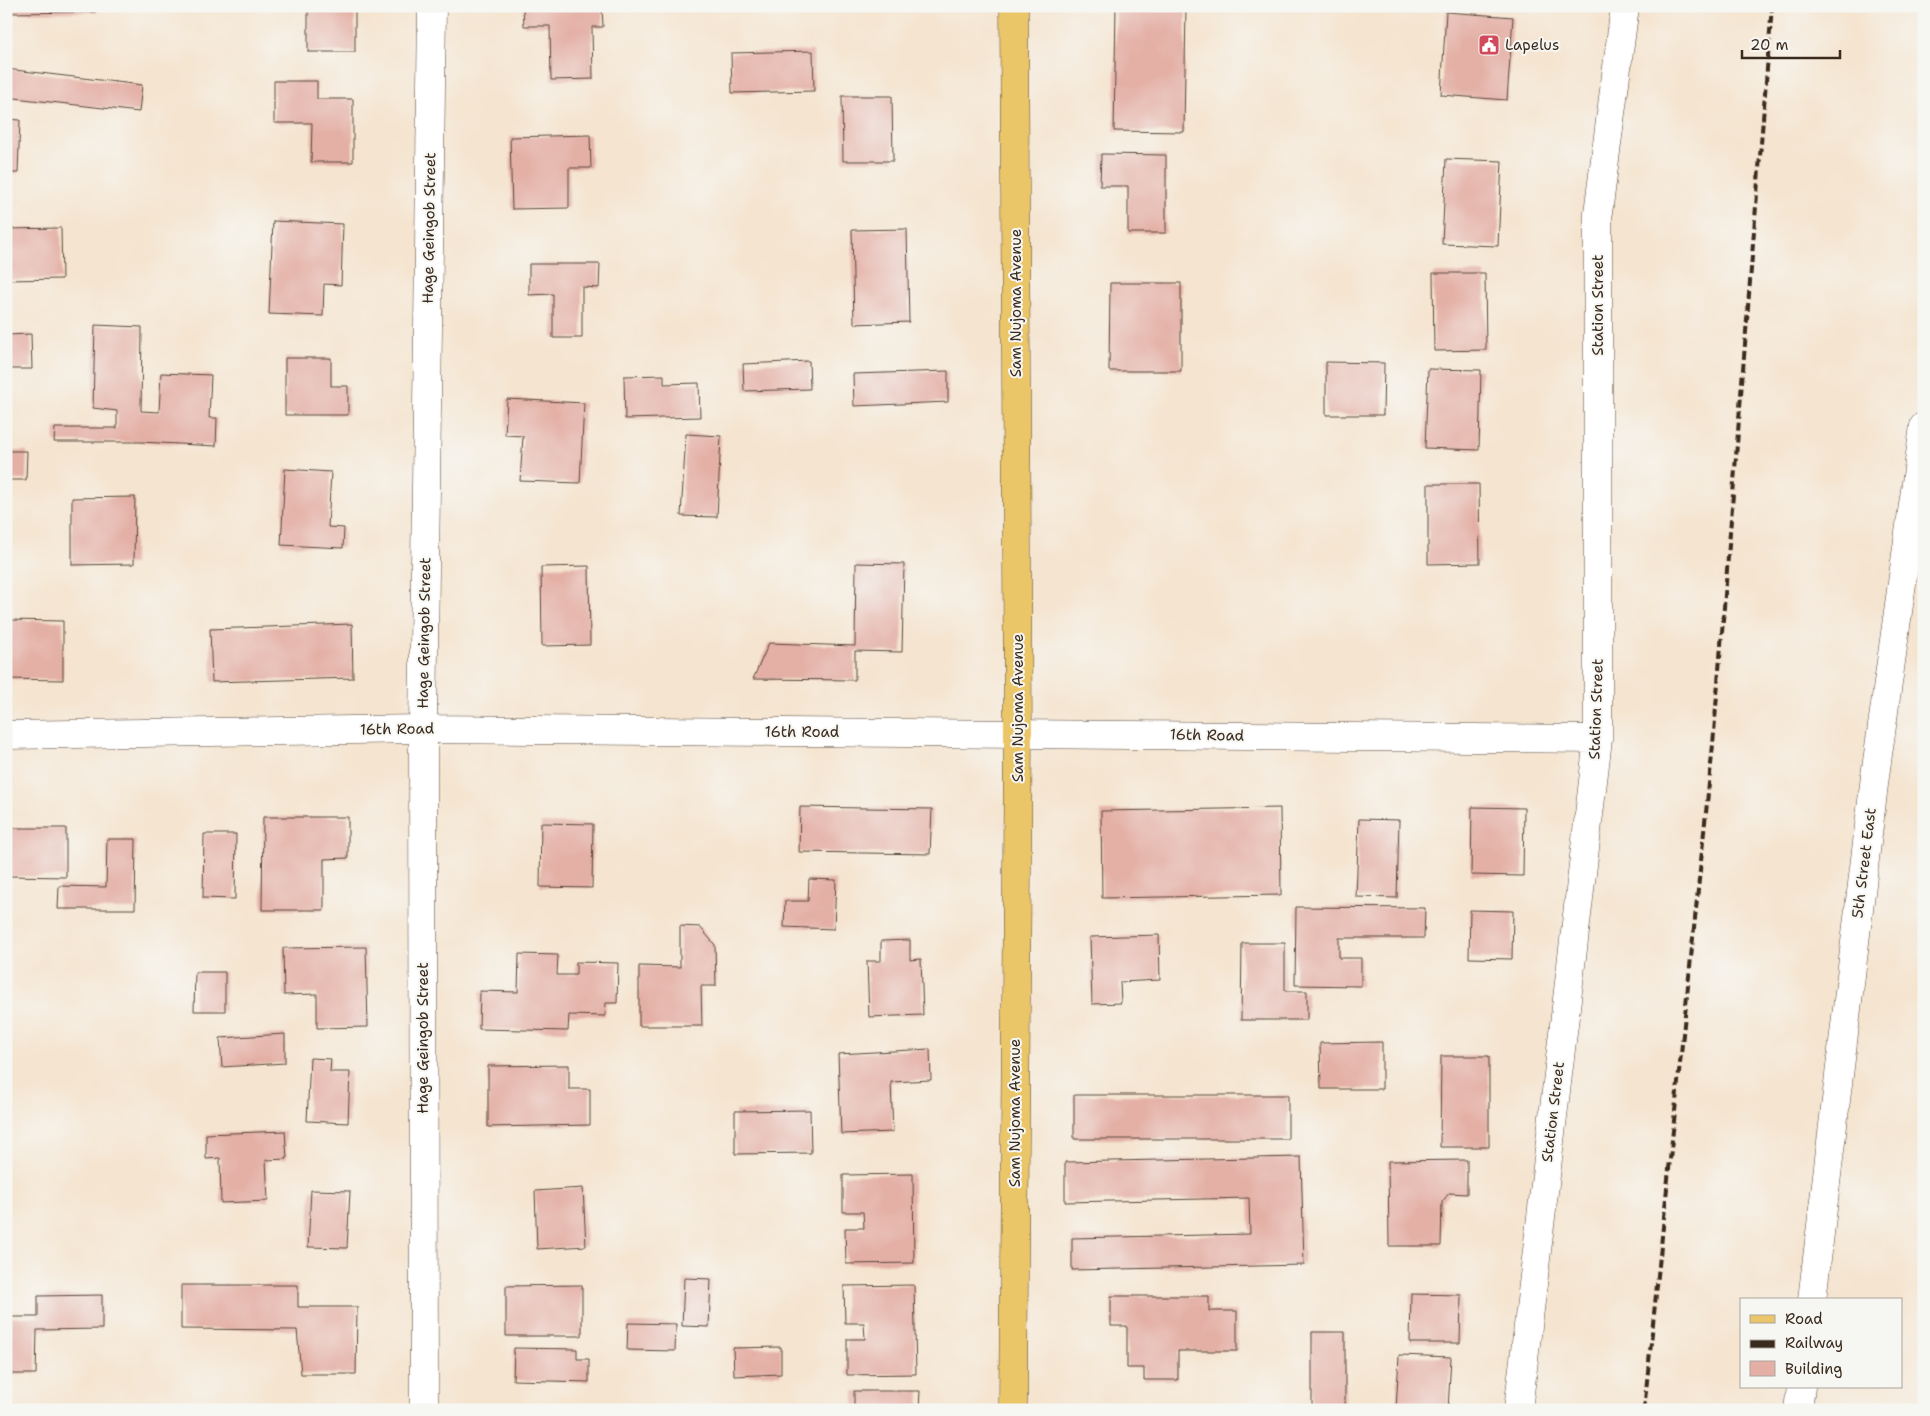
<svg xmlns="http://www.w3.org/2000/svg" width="1930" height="1416" viewBox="0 0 1930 1416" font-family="'Shantell Sans',sans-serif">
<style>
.building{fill:#e4b0a6}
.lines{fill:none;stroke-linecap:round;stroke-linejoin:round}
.minor-casing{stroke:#574639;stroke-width:29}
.major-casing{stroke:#574639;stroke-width:29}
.minor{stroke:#fff;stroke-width:28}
.major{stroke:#eac669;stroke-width:28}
.rail{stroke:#3b2a1e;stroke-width:4;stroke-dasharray:8 4;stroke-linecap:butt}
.labels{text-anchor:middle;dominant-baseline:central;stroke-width:4;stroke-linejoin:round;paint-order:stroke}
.poi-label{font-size:15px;fill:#3b2a1e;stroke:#f6f6f2;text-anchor:start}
.street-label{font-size:15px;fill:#3b2a1e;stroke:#f6f6f2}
</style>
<rect width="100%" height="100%" fill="#f6f6f2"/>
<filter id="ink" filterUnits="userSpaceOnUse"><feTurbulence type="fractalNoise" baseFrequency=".02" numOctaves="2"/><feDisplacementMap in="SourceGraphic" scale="10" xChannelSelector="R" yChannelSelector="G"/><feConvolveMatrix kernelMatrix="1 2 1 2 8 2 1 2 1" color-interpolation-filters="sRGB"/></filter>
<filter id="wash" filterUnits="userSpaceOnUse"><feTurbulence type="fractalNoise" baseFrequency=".0096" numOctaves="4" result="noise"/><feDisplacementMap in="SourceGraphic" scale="20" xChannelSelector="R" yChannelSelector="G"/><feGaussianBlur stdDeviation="1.12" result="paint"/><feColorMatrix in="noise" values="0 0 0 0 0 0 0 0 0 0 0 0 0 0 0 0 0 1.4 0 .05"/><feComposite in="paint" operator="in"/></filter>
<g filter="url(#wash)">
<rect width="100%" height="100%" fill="#f5e4cf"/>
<g id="blocks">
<path class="building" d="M6 6H95L96 12 6 13Z
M308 6H355V52H308Z
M523 6H602L603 27H592L593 79 551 80 550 26H524Z
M858 6H871V8H858Z
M1116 6H1186L1184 132 1114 131Z
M1446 12 1513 17 1507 100 1441 95Z
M813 51 814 91 732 93 731 53Z
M6 69 142 85 139 112 6 97Z
M274 81H317V99H353V162H311L312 123H274Z
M842 96H892L893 161H843Z
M6 119 20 120 18 173H6Z
M590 135 591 168H569V208L512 209 510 137Z
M1101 154 1166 155V233H1128V186H1100Z
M1446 159 1502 161 1498 246 1442 244Z
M273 221 343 224 341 285 324 284 323 316 269 314Z
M61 228 62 279 6 280V229Z
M907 229 909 322 854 324 852 230Z
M529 264H600L599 288 582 287V338H553V294L529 295Z
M1433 273H1485L1486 350 1434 351Z
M1110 283H1181V371H1109Z
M95 325 142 327 141 411 159 412 161 373 211 375 209 418H217L216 446 141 442H54L55 428H117V411L93 408Z
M31 334 32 369H6V335Z
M285 358H331V386H348V415H285Z
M809 361 810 389 744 391 743 364Z
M1326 362 1384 363 1383 415H1326Z
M1428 369 1481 370 1479 450 1425 448Z
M948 371V402L854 406 853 374Z
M664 375V384L699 383 700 417 625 419 624 376Z
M507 399 584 403 580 483 520 481 523 436 505 435Z
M6 401H8V433H6Z
M686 434 721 436 717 517 681 516Z
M6 451H27L26 480H6Z
M285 469 331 472 328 527 344 528 343 548 281 545Z
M1428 484H1479L1480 563 1428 564Z
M135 497 134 564 72 565V498Z
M856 563 904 564 902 652 855 651V680L753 679 769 643 855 646Z
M589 566 590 645 542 646 541 567Z
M6 620 63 621V680L6 679Z
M352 624 353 678 212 682 210 629Z
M800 807 932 809 930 854 799 852Z
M1472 807 1524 808 1523 876 1471 875Z
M1280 808 1281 895 1102 898 1101 811Z
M263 817H348V858L324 859V910H262Z
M1359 819 1399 820 1397 898 1356 897Z
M541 823 593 824 592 888 540 887Z
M6 828H66V877L6 876Z
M204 834H236L235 899 203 898Z
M107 839H136L135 909H58L59 886 106 887Z
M809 879 836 880 834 929 784 927 785 901H808Z
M1296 907 1425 908 1424 938H1339V958H1361V986L1295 985Z
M1470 910 1513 911 1512 959 1469 958Z
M680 926 700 927 715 945 716 986H701L702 1026H639V966L680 967Z
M1159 935 1160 980 1120 982 1121 1003 1092 1004 1090 937Z
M910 940V960L921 959 923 1015 869 1017 867 961H881V941Z
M1242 943H1285V991H1307V1020H1241Z
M366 947 368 1027 317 1028V994L284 995 283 948Z
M519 954 558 955 557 975H576V962L618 963 617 1003H606L605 1016 569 1015 568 1031 479 1029 480 991 518 992Z
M195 972H225V1011H194Z
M285 1034V1063L222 1067 220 1038Z
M1382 1042V1089H1321L1320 1043Z
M930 1049 931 1080 891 1082 893 1132 841 1134 838 1054Z
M1441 1056H1489V1147H1440Z
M310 1058 331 1059 330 1072H350L348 1123 307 1121Z
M569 1065V1089H590V1125L488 1127V1066Z
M1074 1095H1288V1139H1074Z
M810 1110 811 1153 735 1154V1111Z
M285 1131 287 1159 266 1160 268 1201 221 1203 220 1158 206 1159V1134Z
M1301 1157 1304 1265 1072 1270V1238L1250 1234 1249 1198 1065 1202V1162Z
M1467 1160V1194L1449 1193 1442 1202 1441 1246H1389L1388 1161Z
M913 1174 914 1263 846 1264 845 1228H864L863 1212H843V1175Z
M583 1188 586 1246 537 1249 535 1191Z
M311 1190 350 1191 347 1248 308 1247Z
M684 1278 711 1279 709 1327 682 1326Z
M181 1285H298V1307H357L356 1374H301L297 1330 181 1329Z
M582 1285V1336H506V1286Z
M914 1285 916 1374 847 1375V1339H865L864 1323H845L844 1286Z
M1411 1294 1461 1295 1460 1343H1410Z
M102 1295V1329L37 1330 36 1374H6V1317H38V1296Z
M1111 1296H1209V1311H1237V1351H1178V1380H1144V1368H1127V1326H1111Z
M628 1323 676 1324 675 1351 627 1350Z
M1312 1332H1345V1410H1312Z
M781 1347V1374L734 1376 733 1348Z
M514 1348 577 1349V1359H589V1382L513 1380Z
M1399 1355 1451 1357 1448 1410H1396Z
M854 1391H920L919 1410H854Z
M298 1406V1410H226V1408Z"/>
</g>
</g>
<g filter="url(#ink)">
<use href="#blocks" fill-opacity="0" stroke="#574639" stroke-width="1"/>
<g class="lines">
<g class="minor-casing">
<path id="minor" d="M6 735 423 729 1598 739
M1812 1300 1875 776 1924 426
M424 1410 423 729 432 6
M1518 1410 1598 739V213L1625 6
M1798 1410 1801 1387"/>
</g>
<g class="major-casing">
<path id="major" d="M1013 1410 1018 733 1014 6"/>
</g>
<use href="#minor" class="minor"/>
<use href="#major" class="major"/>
<path class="rail" d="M1644 1410 1713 745 1772 6"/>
</g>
</g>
<defs>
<g id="civic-square" transform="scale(1.125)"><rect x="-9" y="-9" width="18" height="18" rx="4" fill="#d1495b" stroke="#f6f6f2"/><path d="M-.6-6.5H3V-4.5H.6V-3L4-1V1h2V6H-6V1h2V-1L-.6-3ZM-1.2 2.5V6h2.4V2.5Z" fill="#fff"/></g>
</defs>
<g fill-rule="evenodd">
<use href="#civic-square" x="1489" y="45"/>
</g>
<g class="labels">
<g class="poi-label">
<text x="1505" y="45">Lapelus</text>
</g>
<g class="street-label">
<text transform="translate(429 228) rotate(-89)">Hage Geingob Street</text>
<text transform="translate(1016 303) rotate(-90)">Sam Nujoma Avenue</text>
<text transform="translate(1598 305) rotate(-90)">Station Street</text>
<text transform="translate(424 633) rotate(-89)">Hage Geingob Street</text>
<text transform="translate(1018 708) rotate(-90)">Sam Nujoma Avenue</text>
<text transform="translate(1596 709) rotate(-88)">Station Street</text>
<text transform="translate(397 729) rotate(-1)">16th Road</text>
<text x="802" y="732">16th Road</text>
<text transform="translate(1207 735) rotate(1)">16th Road</text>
<text transform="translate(1864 863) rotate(-83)">5th Street East</text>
<text transform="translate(423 1038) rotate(-90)">Hage Geingob Street</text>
<text transform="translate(1553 1112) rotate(-83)">Station Street</text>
<text transform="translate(1015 1113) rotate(-90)">Sam Nujoma Avenue</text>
</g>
</g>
<rect width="1930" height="1416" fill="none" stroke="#f6f6f2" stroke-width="25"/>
<rect x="1740" y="1298" width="162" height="90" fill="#f6f6f2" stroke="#aba49d"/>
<rect x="1750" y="1315" width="25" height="8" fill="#eac669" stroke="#aba49d"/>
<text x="1785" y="1324" font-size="15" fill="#3b2a1e">Road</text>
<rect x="1750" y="1340" width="25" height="8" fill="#3b2a1e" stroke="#aba49d"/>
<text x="1785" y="1348" font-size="15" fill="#3b2a1e">Railway</text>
<rect x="1750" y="1361" width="25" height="15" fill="#e4b0a6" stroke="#aba49d"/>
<text x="1785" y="1374" font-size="15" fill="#3b2a1e">Building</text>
<path d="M1742 50v8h98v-8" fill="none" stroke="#3b2a1e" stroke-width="2.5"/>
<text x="1750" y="50" font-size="15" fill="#3b2a1e" stroke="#f6f6f2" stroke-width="4" paint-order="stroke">20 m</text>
</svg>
